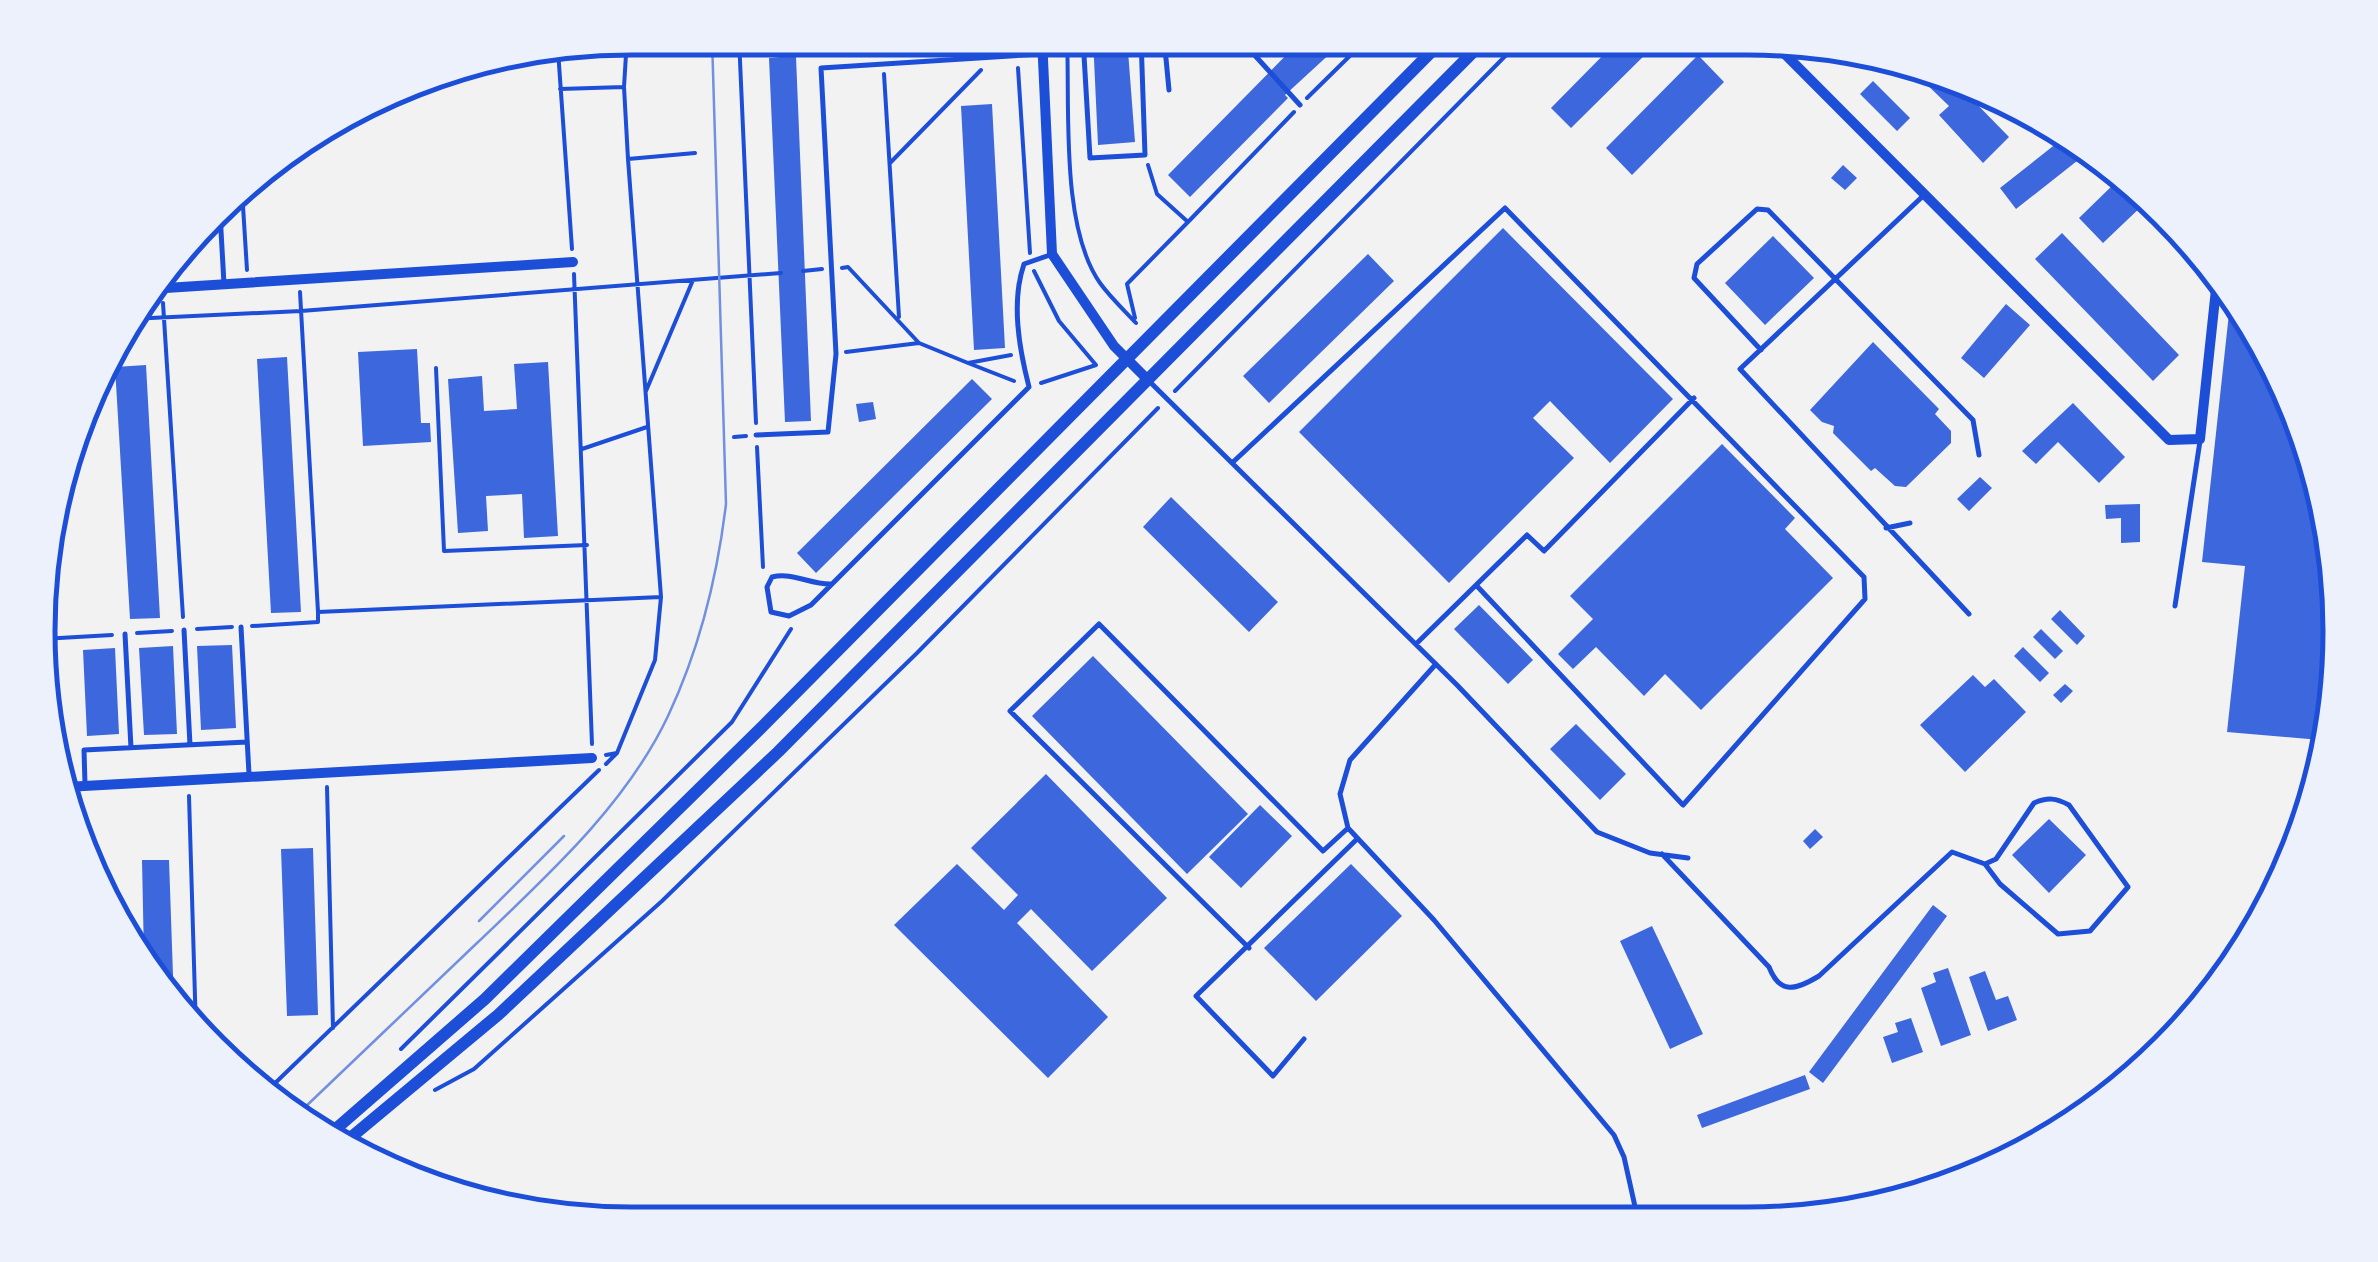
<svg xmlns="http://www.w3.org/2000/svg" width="2378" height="1262" viewBox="0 0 2378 1262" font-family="'IBM Plex Sans',sans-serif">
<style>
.building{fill:#3d67dc}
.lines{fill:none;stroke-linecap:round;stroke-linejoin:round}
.path{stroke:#1d4ed8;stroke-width:4}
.service{stroke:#1d4ed8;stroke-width:5}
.minor{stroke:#1d4ed8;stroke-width:10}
.tertiary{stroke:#1d4ed8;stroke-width:12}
.tram{stroke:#7290e2;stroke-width:2.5}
.rim{fill:none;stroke:#1d4ed8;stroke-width:5}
</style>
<rect width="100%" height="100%" fill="#f2f2f2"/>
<path class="building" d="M779 38H957V49L796 57 811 421 785 422 769 58 780 57Z
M1093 38H1127L1135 142 1098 145Z
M1303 38H1347L1285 95 1288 98 1190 197 1168 175Z
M1619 39H1661L1571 128 1551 108Z
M1698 55 1724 82 1632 175 1606 148Z
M1916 74 1969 88 1965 92 2009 137 1983 163 1939 115 1949 106Z
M1873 81 1910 118 1897 131 1860 94Z
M992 104 1005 348 974 350 961 106Z
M2062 139 2082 157 2016 209 2000 188Z
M1843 165 1857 178 1845 190 1831 178Z
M2117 181 2145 203 2103 243 2079 218Z
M1503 228 1673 399 1610 463 1550 401 1533 418 1574 458 1449 583 1299 432Z
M2062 233 2179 355 2153 381 2035 259Z
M1773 236 1814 278 1765 325 1725 283Z
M1368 254 1394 281 1269 403 1243 376Z
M2006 304 2030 325 1984 378 1961 358Z
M2230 304 2309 441 2339 670 2320 740 2227 732 2245 566 2202 562Z
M1873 342 1939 409 1935 414 1951 431V443L1906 487 1895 486 1875 468 1871 471 1833 433 1834 426 1822 422 1810 410Z
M417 349 421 423H430L431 442 363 446 358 352Z
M287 357 301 612 271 613 257 359Z
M548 362 558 536 524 538 522 494 486 496 488 531 458 533 448 379 482 376 484 411 517 409 514 364Z
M146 365 160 618 130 619 115 367Z
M972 379 992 399 816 573 797 553Z
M873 402 876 419 859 422 856 404Z
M2073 403 2125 457 2099 483 2058 442 2036 464 2022 451Z
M1722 444 1795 518 1785 529 1833 578 1701 710 1665 674 1644 696 1596 647 1573 669 1558 654 1593 619 1570 596Z
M1980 477 1992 488 1969 511 1957 499Z
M1171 497 1278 602 1249 632 1143 527Z
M2140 504V542L2121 543V518L2106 519 2105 505Z
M1479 605 1533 660 1508 684 1454 629Z
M2060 610 2085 636 2077 645 2051 619Z
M2041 629 2063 651 2055 659 2033 637Z
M232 645 236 728 201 730 197 646Z
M173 646 177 734 144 735 139 648Z
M2023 647 2049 673 2040 682 2014 656Z
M115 648 119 734 87 736 83 650Z
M1093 656 1248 814 1187 874 1032 716Z
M1973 675 1985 687 1994 679 2026 712 1965 772 1920 725Z
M2065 684 2073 691 2061 703 2053 695Z
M1576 724 1626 774 1600 800 1550 749Z
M1046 774 1167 898 1092 971 1031 909 1017 923 1108 1017 1048 1078 894 925 957 864 1004 910 1018 895 971 848Z
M1260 805 1292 836 1241 888 1209 857Z
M2049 819 2086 855 2049 893 2012 855Z
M1815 829 1823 837 1810 849 1803 841Z
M313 848 318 1015 287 1016 281 849Z
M142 860H169L174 1004 144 957Z
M1351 864 1402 916 1316 1001 1264 948Z
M1933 905 1947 916 1823 1083 1809 1072Z
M1652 926 1703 1034 1670 1049 1620 941Z
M1948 968 1971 1035 1941 1046 1921 988 1936 982 1933 973Z
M1985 971 1996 1000 2008 996 2017 1020 1988 1031 1969 977Z
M1911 1018 1923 1052 1892 1063 1883 1037 1898 1032 1895 1023Z
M1805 1075 1810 1089 1702 1128 1697 1115Z"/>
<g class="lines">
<path class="path" d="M739 38 756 423
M1067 38C1070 106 1060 226 1100 283 1110 297 1124 310 1136 323
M558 50 572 249
M1018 68 1030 253
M884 74 899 317
M560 89 624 87
M1307 98 1368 38
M628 159 695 153
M890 163 981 70
M1148 165 1157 194 1188 222 1294 112
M242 190 247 270
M842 268 848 267 919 343
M803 271 822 269
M1034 271 1059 321 1096 365 1041 383
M574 274 592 744
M300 292 318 612
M163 303 183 617
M1135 318 1127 284 1187 223
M130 319 301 311 781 273
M846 352 919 343 968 363 1011 355
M968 363 1014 381
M436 368 444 551 587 545
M646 391 693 280
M1175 391 1523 38
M734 437 746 436
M757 447 763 567
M582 449 647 427
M252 626 318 622V612L661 597 628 159 624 87 627 38
M197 629 232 627
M137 633 172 631
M42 639 112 635
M606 755 617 753 655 660 661 597
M606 764 617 753
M327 787 333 1028
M189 796 196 1031
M401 1049 732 722 791 629
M270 1088 599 770
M435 1090 474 1069 662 901 917 653 1158 408"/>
<path class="service" d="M1083 38 1090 158 1145 155 1141 38
M1164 38 1169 90
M1239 38 1300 105
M1923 196 1740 369 1969 614
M220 213 224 284
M1761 350 1694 278 1697 264 1757 209 1768 210 1973 420 1979 455
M1149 381 1457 685 1597 832 1650 853 1688 858
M756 435 828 432 836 354 821 68 1040 54
M1232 463 1505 208 1864 577 1865 599 1683 805 1476 585
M1886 528 1910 523
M830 584C809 584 792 572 772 577L767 587 771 612 789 616 811 605 1029 387C1019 348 1011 302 1024 264L1050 255
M2175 606 2200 441
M241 627 249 774
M184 630 190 745
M125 634 131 748
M1416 644 1527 535 1544 551 1694 398
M1436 664 1350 760 1340 794 1348 828 1434 920 1614 1135 1624 1157 1638 1220
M85 784 84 750 247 742
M1662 854 1769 967C1780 995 1796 990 1819 976L1952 852 1985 864 1996 859 2034 803C2048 797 2056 798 2069 805L2128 887 2090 931 2058 934 2000 884 1985 864
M1249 948 1010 711 1099 624 1323 851 1348 828
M1304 1039 1273 1076 1196 996 1356 840"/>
<path class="minor" d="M1042 38 1052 254 1114 346 1147 379
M1770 39 2169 440 2200 439 2217 280
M150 289 573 262
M66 787 592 758"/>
<path class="tertiary" d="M330 1134 485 999 763 726 1445 38
M343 1144 498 1015 778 752 1487 38"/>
<path class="tram" d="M479 921 564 836
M301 1111C360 1055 418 999 477 943 547 876 626 805 668 716 700 648 717 579 726 504L712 38"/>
</g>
<path d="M0 0H2378V1262H0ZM631 55H1747A576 576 0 0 1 2323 631V631A576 576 0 0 1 1747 1207H631A576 576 0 0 1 55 631V631A576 576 0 0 1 631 55Z" fill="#edf1fc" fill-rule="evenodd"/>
<path class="rim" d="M631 55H1747A576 576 0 0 1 2323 631V631A576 576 0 0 1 1747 1207H631A576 576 0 0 1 55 631V631A576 576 0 0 1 631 55Z"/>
</svg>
